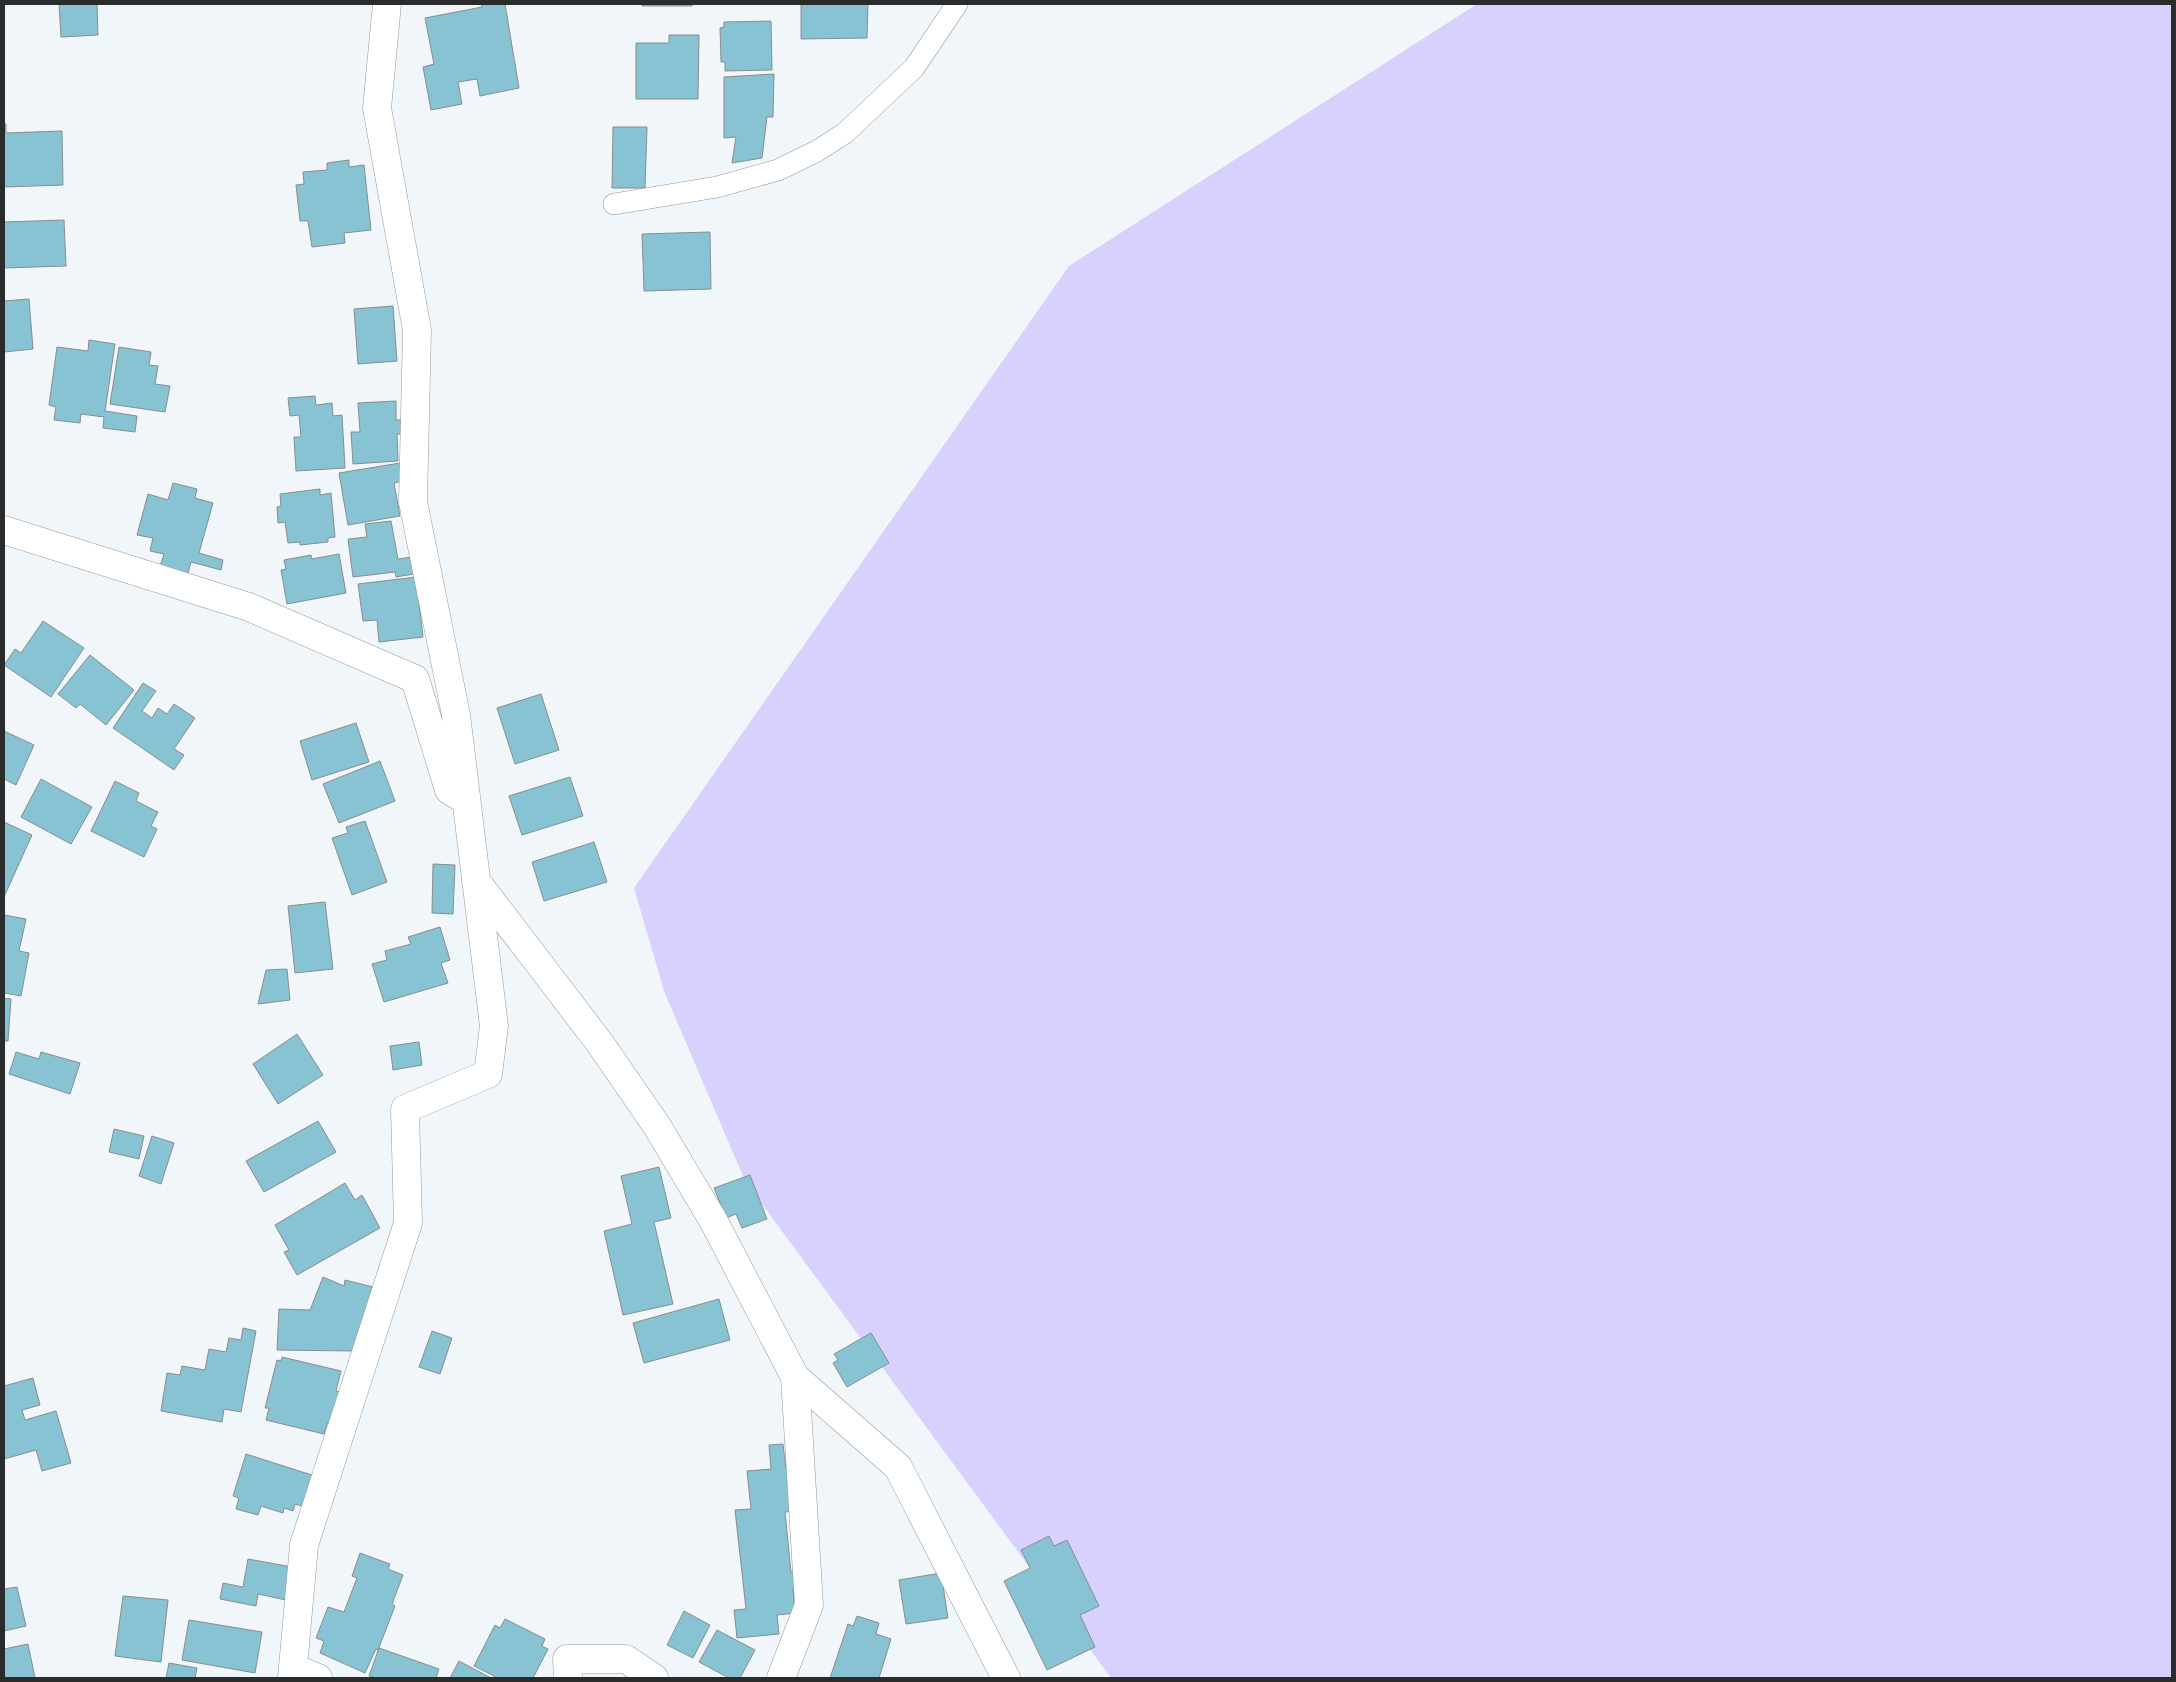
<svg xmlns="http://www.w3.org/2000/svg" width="2176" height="1682" viewBox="0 0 2176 1682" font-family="Figtree,sans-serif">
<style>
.green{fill:#d8d1fd}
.building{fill:#87c3d3;stroke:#878d8f}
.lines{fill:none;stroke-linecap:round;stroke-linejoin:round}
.service-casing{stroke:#94999d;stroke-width:22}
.minor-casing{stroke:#94999d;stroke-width:29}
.service{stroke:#fff;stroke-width:21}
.minor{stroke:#fff;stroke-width:28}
</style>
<rect width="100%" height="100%" fill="#f1f6fa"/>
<path class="green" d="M1477 4H2172V1678H1111L745 1181 664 991 634 888 1069 266Z"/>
<path class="building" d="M59 4H97L98 35 61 37Z
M481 4H505L519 88 480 96 477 79 458 82 462 104 431 110 423 67 434 64 425 18 482 7Z
M642 4H692V6H642Z
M810 4H868L867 38 801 39V5Z
M771 21 772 70 725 71V62H721L720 28 724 27V22Z
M669 35H699L698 99H636V43H669Z
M774 74 773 117H767L762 158 732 163 736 137 724 138V77Z
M4 124H6V133L62 131 63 185 4 187Z
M613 127H647L645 188H612Z
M349 160V167L364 165 371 230 344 233 345 243 312 247 308 221H300L296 185 304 184 303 172 327 170V163Z
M64 220 66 266 4 268V222Z
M710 232 711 289 644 291 642 234Z
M29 299 33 349 4 352V301Z
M393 306 397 361 358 364 354 309Z
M89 340 115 344 105 411 137 416 135 432 103 428 104 417 81 414 80 423 54 420 56 407 49 405 57 347 88 351Z
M119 347 151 352 149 365 158 366 155 384 170 386 165 412 110 404Z
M315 396 316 405 332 403 333 416 342 415 345 468 296 471 294 437H301L299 415 290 416 288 398Z
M396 401V420H401L402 434H397L398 461 353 464 351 432H360L358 403Z
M400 463 403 481 394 483 400 516 348 525 339 473Z
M173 483 197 489 195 498 213 503 199 553 223 560 221 570 191 562 188 573 160 566 164 554 150 551 153 538 137 535 148 494 168 500Z
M320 489V495L331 493 335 537 328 538V542L300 545V542L288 543 285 522 278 523 277 507 281 506 280 494Z
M391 521 398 559 412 557 414 574 396 577 395 572 353 577 348 539 367 537 365 524Z
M339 554 346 593 287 604 281 570 286 569 284 560 311 555 312 559Z
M416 577 423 637 379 642 377 620 363 621 358 584Z
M43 621 84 648 51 697 4 665 15 649 21 653Z
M90 655 134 690 106 725 80 704 76 708 58 694Z
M143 683 156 691 142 711 152 718 158 708 167 714 174 704 195 718 174 749 184 755 174 770 113 728Z
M541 694 559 750 515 764 497 708Z
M356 723 369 762 312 780 300 741Z
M4 731 34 745 16 785 4 779Z
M380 761 395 801 339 823 323 784Z
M570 777 583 816 522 835 509 796Z
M41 779 92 807 71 844 21 817Z
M115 781 139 793 136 801 158 812 151 826 157 829 144 857 91 831Z
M365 821 387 882 352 895 332 838 348 833 346 827Z
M4 822 32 835 4 897Z
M594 842 607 882 544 901 532 862Z
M433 864 455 865 453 914 432 913Z
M325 902 333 969 295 973 288 906Z
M4 915 26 919 19 951 29 953 21 996 4 993Z
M440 927 450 960 441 963 448 983 384 1002 372 964 387 960 385 951 411 944 408 937Z
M287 969 290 1000 258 1004 266 970Z
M4 998 11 999 8 1041H4Z
M297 1034 323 1075 278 1104 253 1064Z
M419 1042 422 1065 393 1070 390 1046Z
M16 1052 39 1059 41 1052 80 1063 70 1094 9 1074Z
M318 1121 336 1152 264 1192 246 1161Z
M114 1129 144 1136 139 1159 109 1152Z
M152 1136 174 1143 161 1184 139 1176Z
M659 1167 671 1218 654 1222 673 1304 623 1315 604 1231 632 1224 621 1176Z
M750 1175 767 1219 742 1228 736 1214 726 1218 714 1188Z
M345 1183 355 1200 362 1195 380 1228 297 1275 284 1252 289 1250 275 1225Z
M323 1277 344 1286 345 1280 373 1287 353 1351 277 1350 279 1309 310 1310Z
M719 1299 730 1340 644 1363 633 1323Z
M243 1328 256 1331 241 1412 224 1409 222 1422 161 1411 167 1373 180 1375 182 1366 205 1370 209 1349 226 1352 229 1338 241 1340Z
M432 1331 452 1338 440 1374 419 1367Z
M871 1333 889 1363 847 1387 833 1363 838 1360 834 1354Z
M282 1357 341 1371 336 1391 343 1393 335 1425 327 1423 324 1434 266 1420 269 1408H265L277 1360 281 1361Z
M33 1378 40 1405 22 1410 25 1420 56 1411 71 1463 42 1471 36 1450 4 1459V1386Z
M783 1444 786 1469 792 1468 797 1511 785 1512 791 1572 796 1571 798 1589H793L795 1613 777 1615 779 1634 737 1638 734 1610 746 1609 735 1510 751 1509 747 1471 771 1469 769 1445Z
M246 1454 318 1477 308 1508 295 1504 293 1511 284 1508 283 1513 261 1506 258 1515 236 1509 239 1498 233 1496Z
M1049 1536 1054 1546 1067 1540 1099 1606 1080 1615 1095 1647 1047 1670 1004 1581 1030 1568 1021 1550Z
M360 1553 390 1564 388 1569 403 1575 392 1604 395 1606 378 1650 376 1649 365 1673 320 1653 324 1641 316 1638 328 1607 344 1612 357 1578 352 1576Z
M248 1559 292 1567 286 1600 258 1594 256 1606 220 1599 223 1583 243 1587Z
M941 1573 948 1618 906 1624 899 1580Z
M17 1587 26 1626 4 1631V1589Z
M123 1596 168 1600 161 1662 115 1656Z
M684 1611 710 1625 693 1658 667 1645Z
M857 1616 879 1623 876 1634 891 1639 879 1678H830L848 1624 853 1626Z
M505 1619 545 1639 542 1646 548 1649 533 1678H498L474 1666 495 1625 500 1628Z
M189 1620 262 1632 255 1673 182 1660Z
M717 1630 755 1650 740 1678H729L699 1662Z
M28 1644 35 1678H4V1649Z
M379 1648 439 1669 436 1678H377L369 1676Z
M459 1661 491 1678H450Z
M169 1663 197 1668 195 1678H166Z"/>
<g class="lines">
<g class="service-casing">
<path id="service" d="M614 204 717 187 778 170 817 151 845 133 914 68 957 4"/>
</g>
<g class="minor-casing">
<path id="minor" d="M4 530 249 607 415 679 449 790 465 800
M476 881 599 1042 657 1126 713 1220 795 1377 898 1467 1006 1678
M293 1668 318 1678
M292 1678 304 1545 408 1223 405 1109 488 1074 494 1026 456 715 413 502 417 330 377 108 387 4
M568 1678 567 1659H626L654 1678
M781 1678 809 1605 795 1377"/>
</g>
<use href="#service" class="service"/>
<use href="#minor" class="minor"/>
</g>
<rect width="2176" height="1682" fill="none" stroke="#292b2d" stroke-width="10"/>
</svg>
